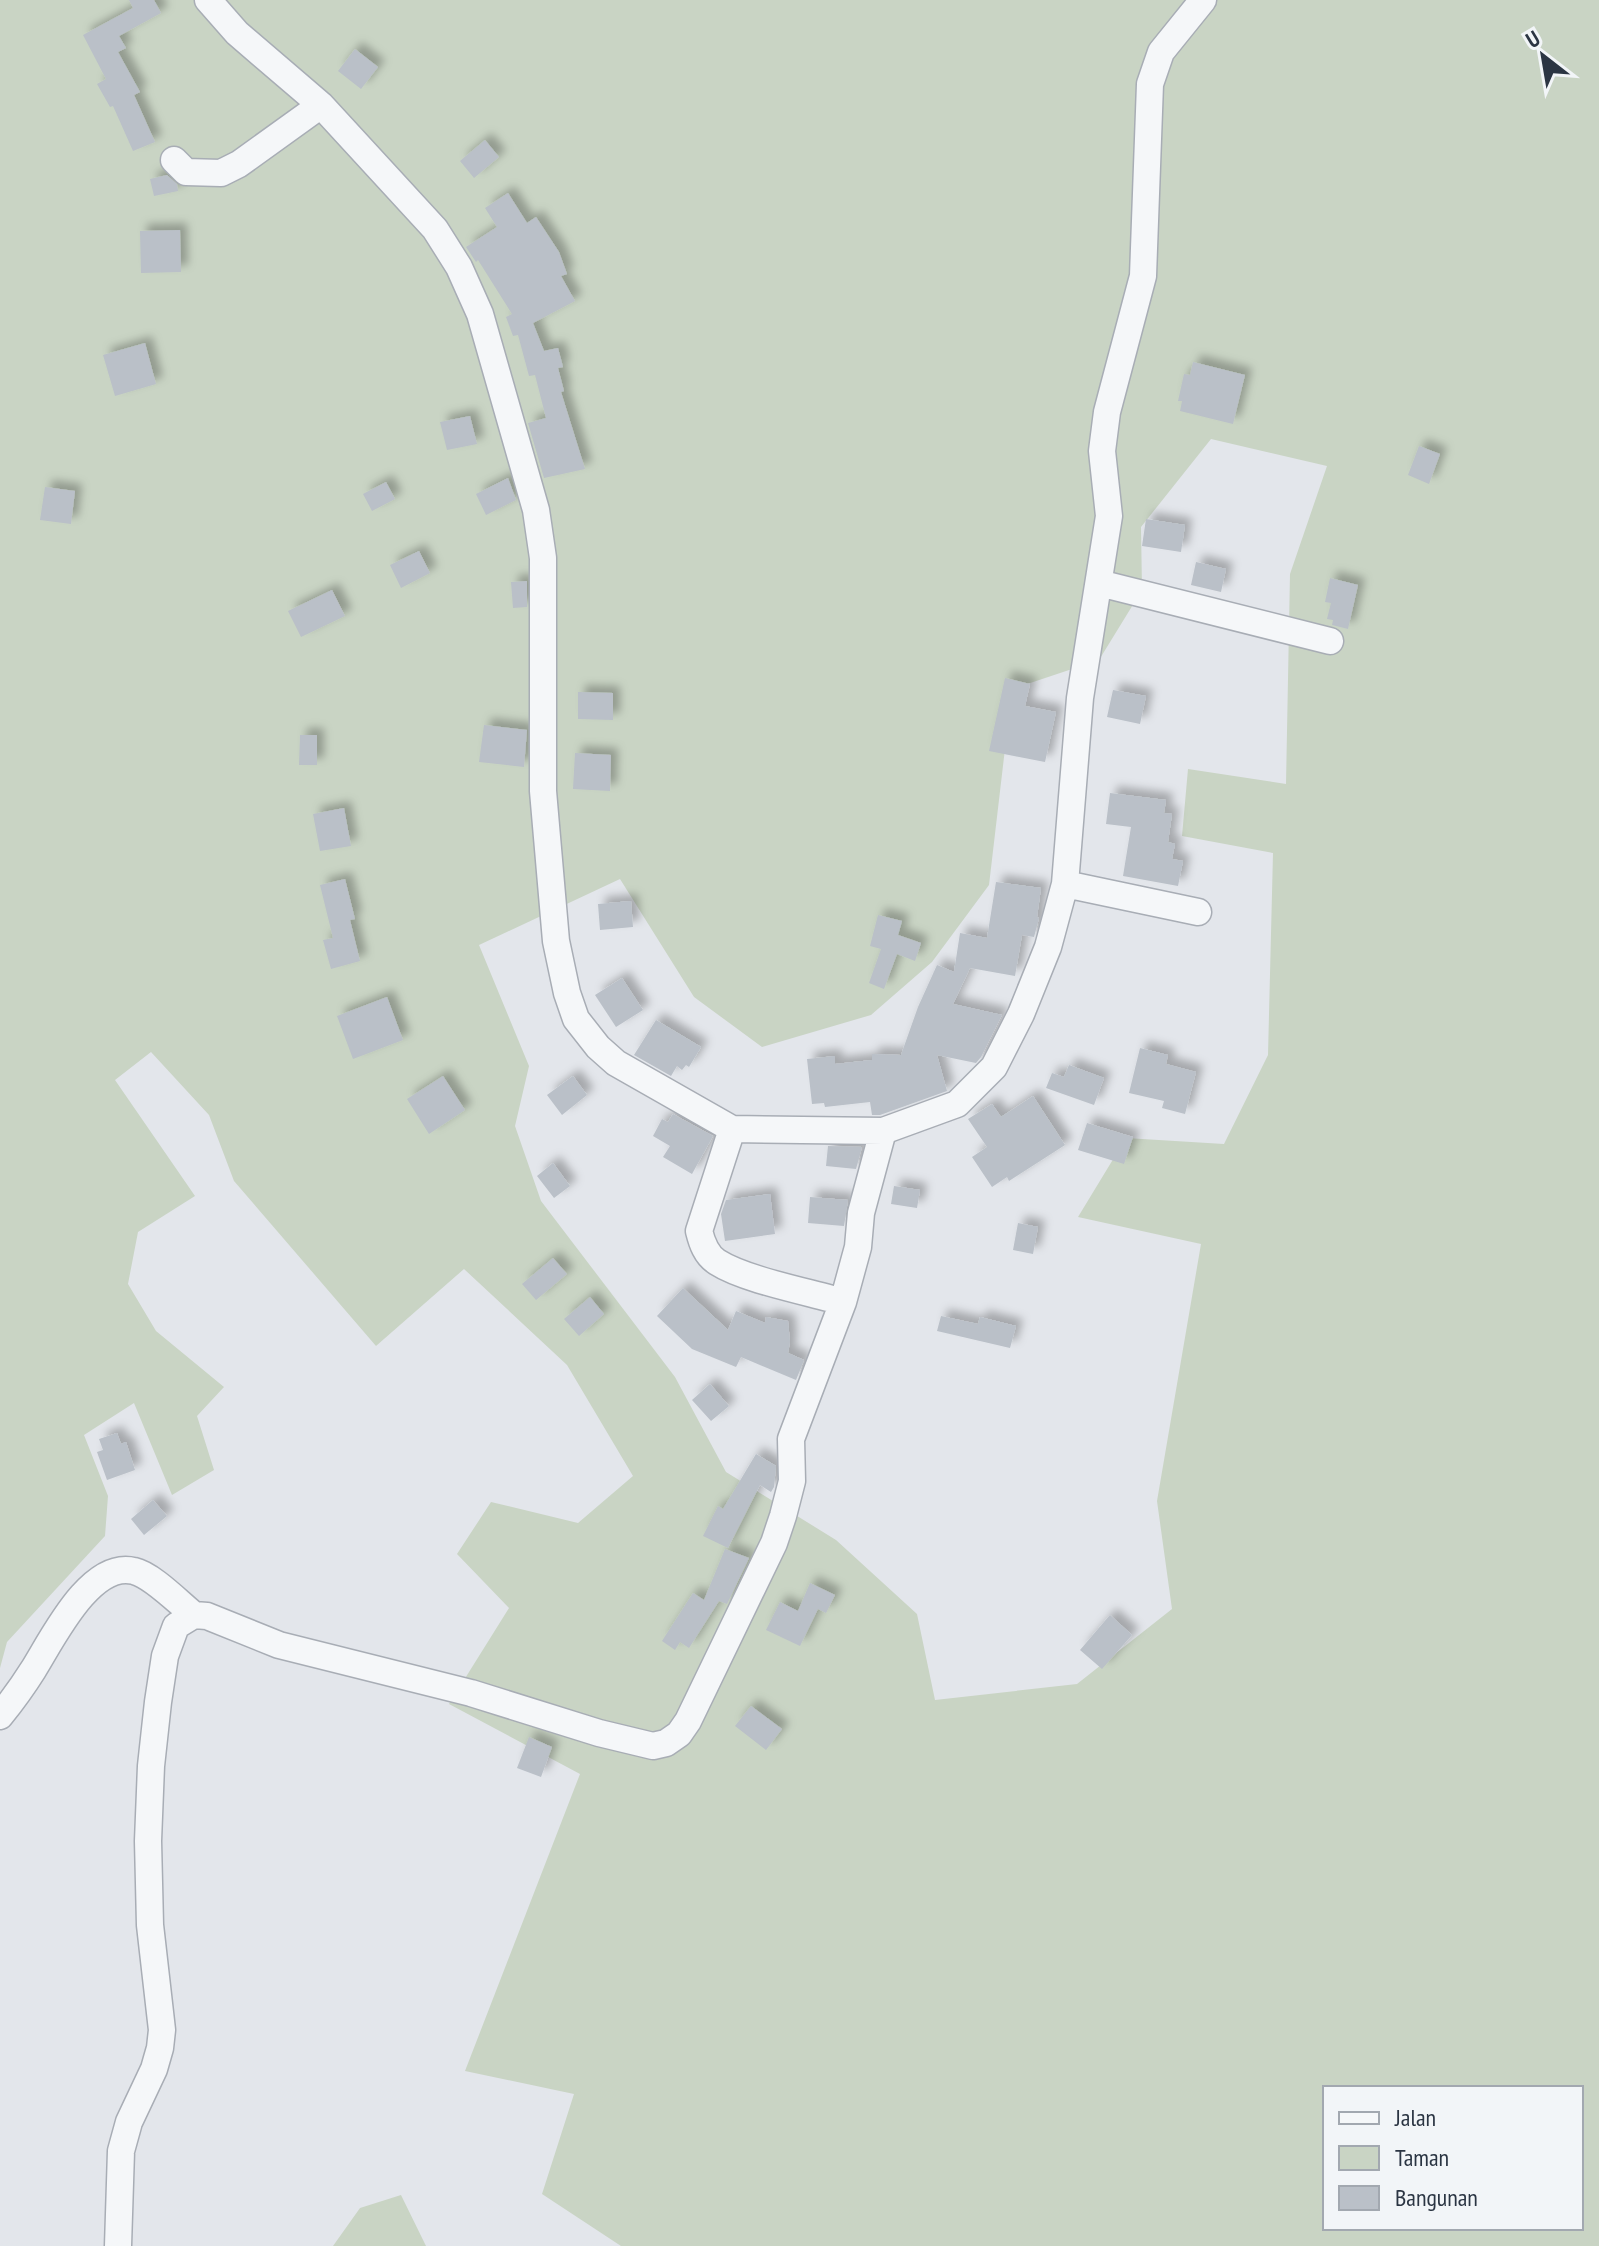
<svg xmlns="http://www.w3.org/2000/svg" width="1599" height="2246" viewBox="0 0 1599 2246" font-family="'PT Sans Narrow',sans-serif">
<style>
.green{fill:#c9d4c4;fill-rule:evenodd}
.building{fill:#bac0c8;filter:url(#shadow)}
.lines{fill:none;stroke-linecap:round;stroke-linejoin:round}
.street-casing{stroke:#a8adb5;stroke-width:29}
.street{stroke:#f5f7f9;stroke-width:26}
</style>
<defs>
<filter id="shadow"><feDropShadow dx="7" dy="-7" stdDeviation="4" flood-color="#0004"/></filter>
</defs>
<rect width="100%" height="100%" fill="#e3e6eb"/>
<path class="green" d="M0 0H1599V2246H621L542 2194 574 2094 465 2071 580 1774 449 1704 509 1608 457 1554 491 1502 578 1523 633 1476 567 1365 464 1269 376 1346 234 1181 209 1115 151 1052 115 1080 195 1196 138 1232 128 1284 156 1331 224 1387 197 1416 214 1470 172 1495 134 1403 84 1435 108 1496 105 1536 7 1642 0 1668ZM1211 439 1327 466 1290 574 1286 784 1188 769 1182 836 1273 853 1268 1055 1224 1144 1126 1138 1078 1217 1201 1244 1157 1501 1172 1609 1077 1684 935 1700 917 1614 836 1540 726 1472 675 1377 541 1201 515 1126 529 1066 479 945 620 879 694 997 762 1047 871 1015 932 962 989 885 1012 689 1099 660 1142 590 1141 527ZM1325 2088H1581V2228H1325Z
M401 2195 426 2246H333L360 2208Z"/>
<path class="building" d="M129 0H154L161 13 119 36 126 48 118 52 140 92 134 95 155 142 133 151 113 106 110 107 97 84 106 79 83 35 133 8Z
M355 49 378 67 361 89 338 71Z
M485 140 499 157 474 178 460 161Z
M167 175 177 184 178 191 154 196 150 179Z
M508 193 527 223 536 217 559 252 567 274 561 276 575 301 533 323 544 351 558 348 563 367 558 368 564 391 561 392 585 469 544 478 528 423 546 418 535 375 529 376 518 335 513 336 506 317 512 314 478 260 476 262 466 247 497 227 485 208Z
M180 230 181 272 141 273 140 231Z
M145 343 156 384 115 396 103 355Z
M1193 362 1245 375 1233 424 1180 411 1182 401H1178L1184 374 1190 375Z
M470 416 477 444 447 450 440 422Z
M1419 446 1440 454 1429 484 1408 475Z
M508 478 516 500 486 515 476 494Z
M386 482 395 499 372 511 363 494Z
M45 487 75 491 71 524 40 520Z
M1146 519 1185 525 1181 552 1142 546Z
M419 551 430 573 401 588 390 565Z
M1196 562 1226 569 1221 592 1191 585Z
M1330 578 1358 585 1348 629 1332 625 1333 620 1327 619 1331 603 1325 602Z
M527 581V607L513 608 511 582Z
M332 590 345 616 301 637 288 611Z
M1005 678 1030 684 1025 706 1056 712 1045 762 989 751Z
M1113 690 1146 696 1140 724 1107 717Z
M578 692 613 693V720L578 719Z
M484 725 527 730 524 767 479 762Z
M300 735H317V765H299Z
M575 753 611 755 610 791 573 789Z
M1110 793 1166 800 1164 813 1172 814 1168 842 1175 844 1172 859 1183 861 1178 886 1123 876 1131 827 1106 824Z
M344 808 351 846 320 851 313 814Z
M345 879 355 919 350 920 360 961 331 969 323 940 333 938 320 885Z
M996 882 1041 888 1037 917 1039 918 1034 937 1022 935 1015 976 970 968 953 1004 1002 1015 981 1057 976 1063 937 1055 947 1091 880 1115H872L870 1102 825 1107 824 1103 812 1104 807 1059 835 1056V1064L872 1060V1054L901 1055 918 1007 937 965 954 972 960 933 987 938Z
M631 901 633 927 600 930 598 904Z
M878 915 902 921 898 935 921 943 915 961 897 954 884 989 869 983 881 949 870 946Z
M622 978 643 1010 616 1027 595 995Z
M387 997 403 1040 353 1059 337 1016Z
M656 1020 701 1047 689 1067 686 1065 682 1070 677 1066 671 1076 634 1055Z
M1140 1048 1168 1055 1166 1064 1196 1072 1185 1114 1162 1108 1164 1101 1129 1093Z
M1069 1065 1104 1078 1094 1105 1046 1088 1052 1073 1064 1077Z
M443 1076 465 1110 429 1134 407 1099Z
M573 1076 587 1095 562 1115 547 1095Z
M1033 1096 1065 1145 1009 1181 1007 1177 992 1187 972 1157 987 1147 968 1119 992 1104 1001 1117Z
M673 1114 713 1136 692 1174 663 1157 670 1146 653 1136 662 1119 668 1122Z
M1087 1123 1133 1137 1124 1164 1078 1150Z
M828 1146 862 1147 856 1169 826 1166Z
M553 1163 570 1186 554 1198 537 1176Z
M894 1186 920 1190 917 1208 891 1204Z
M770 1194 775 1234 725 1241 721 1214 726 1200Z
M810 1197 848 1200 844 1226 808 1223Z
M1018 1223 1038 1227 1033 1254 1013 1250Z
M553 1258 567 1274 536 1300 522 1284Z
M683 1288 728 1330 736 1311 765 1323 766 1317 788 1321 790 1342 788 1353 804 1360 796 1380 741 1357 736 1367 692 1349 657 1316Z
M590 1297 604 1314 579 1336 564 1319Z
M941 1316 978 1324 980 1317 1016 1326 1010 1348 937 1331Z
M710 1384 729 1406 711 1421 692 1400Z
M117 1433 121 1444 126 1442 135 1470 107 1480 97 1452 103 1450 99 1439Z
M756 1454 776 1466 774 1487 771 1492 760 1485 728 1548 703 1536 718 1506 723 1509Z
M153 1500 167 1516 144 1535 131 1519Z
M725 1549 749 1558 727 1604 719 1601 689 1648 680 1642 675 1650 662 1641 693 1593 704 1600Z
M810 1583 835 1595 826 1613 818 1609 800 1646 766 1630 780 1602 798 1611Z
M1110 1615 1132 1635 1102 1669 1080 1650Z
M751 1706 782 1729 766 1750 735 1726Z
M529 1737 552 1747 541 1777 517 1768Z"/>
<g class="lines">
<g class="street-casing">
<path id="street" d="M208 0 237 33 321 105 435 229 459 267 480 314 536 510 543 558V791L556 941 567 993 576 1019 598 1047 616 1063 732 1129 883 1131 957 1104 994 1067 1021 1014 1048 947 1065 884 1080 698 1109 516 1102 451 1107 412 1143 276 1150 84 1161 52 1203 0
M174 160 186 172 221 173 239 164 321 105
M1099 583 1330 641
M1065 884 1198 912
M732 1129 699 1231C702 1243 706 1255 717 1262 745 1280 809 1292 843 1302
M0 1716C12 1701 23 1686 33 1670 52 1640 90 1560 134 1571 152 1575 179 1603 194 1615
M118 2246 121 2151 129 2122 154 2069 160 2048 162 2030 150 1925 148 1841 151 1766 158 1702 165 1656 176 1626 194 1615 207 1616 279 1645 471 1693 599 1733 653 1746 666 1743 679 1734 688 1721 774 1543 783 1516 792 1481 791 1439 843 1302 858 1247 861 1213 883 1131"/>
</g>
<use href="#street" class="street"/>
</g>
<rect x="1323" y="2086" width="260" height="144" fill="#f2f5f8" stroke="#a2a8b0" stroke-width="2"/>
<rect x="1339" y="2112" width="40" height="12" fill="#f5f7f9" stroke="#a2a8b0" stroke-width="2"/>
<text x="1395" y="2126" font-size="24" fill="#2b3543">Jalan</text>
<rect x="1339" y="2146" width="40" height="24" fill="#c9d4c4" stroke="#a2a8b0" stroke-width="2"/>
<text x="1395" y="2166" font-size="24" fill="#2b3543">Taman</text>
<rect x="1339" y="2186" width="40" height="24" fill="#bac0c8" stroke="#a2a8b0" stroke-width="2"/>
<text x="1395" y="2206" font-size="24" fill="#2b3543">Bangunan</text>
<g transform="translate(1543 56) rotate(329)" stroke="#f2f5f8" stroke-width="6" paint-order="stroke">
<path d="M0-6L14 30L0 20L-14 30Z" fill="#2b3543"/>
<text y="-12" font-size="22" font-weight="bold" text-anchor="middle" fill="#2b3543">U</text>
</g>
</svg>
